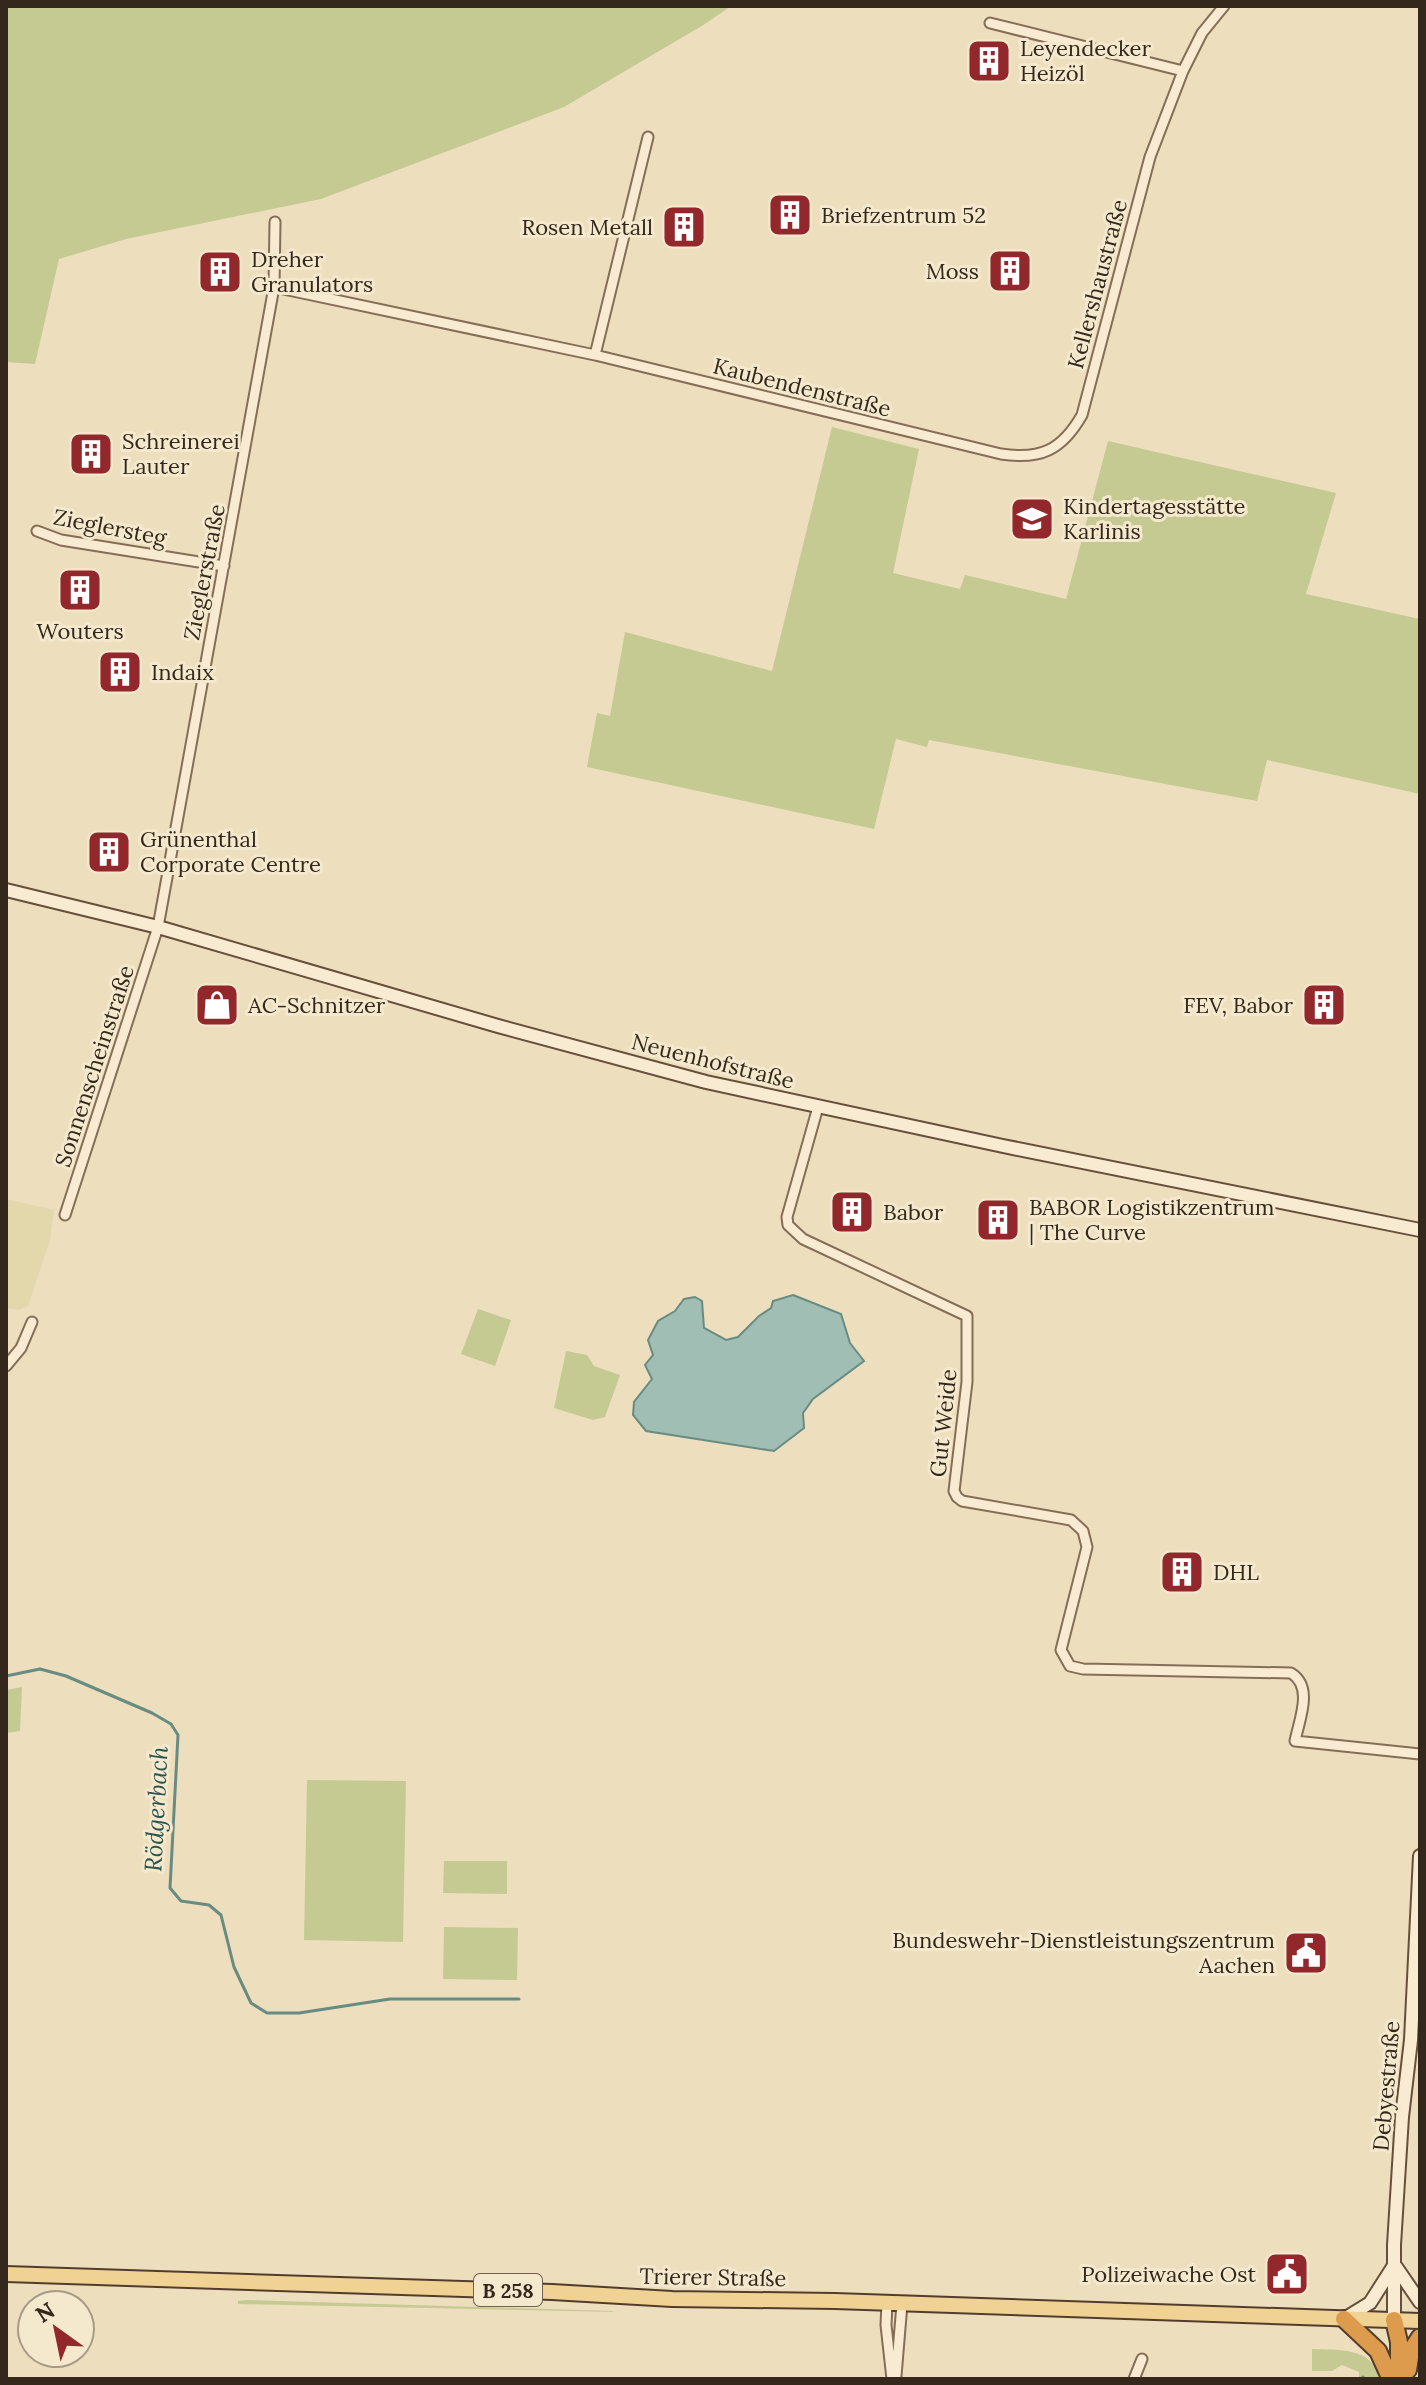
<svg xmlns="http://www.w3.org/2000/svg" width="1426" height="2385" viewBox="0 0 1426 2385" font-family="Lora,serif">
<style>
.farmland{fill:#e2d8ac}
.green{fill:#c5ca93}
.water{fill:#a1beb5;stroke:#698c82;stroke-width:2}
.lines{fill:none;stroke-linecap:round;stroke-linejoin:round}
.stream{stroke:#698c82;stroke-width:3}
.street-casing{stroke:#856e57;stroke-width:13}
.secondary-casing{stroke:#664f3b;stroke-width:16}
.primary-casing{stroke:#523d2c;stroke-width:18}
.highway-casing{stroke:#523d2c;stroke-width:20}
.street{stroke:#f8ebd1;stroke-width:9}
.secondary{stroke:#f8ebd1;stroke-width:12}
.primary{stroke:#f1d295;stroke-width:14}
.highway{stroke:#dd9b4e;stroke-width:16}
.labels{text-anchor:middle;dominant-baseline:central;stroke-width:6;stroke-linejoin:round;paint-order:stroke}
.shield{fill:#f4e8cd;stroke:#6e6151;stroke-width:2}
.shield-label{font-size:20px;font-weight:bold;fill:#34271c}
.poi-label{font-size:22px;fill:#34271c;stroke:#f4e8cd;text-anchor:start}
.street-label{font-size:22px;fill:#34271c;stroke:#f4e8cd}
.water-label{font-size:24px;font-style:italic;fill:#2b5450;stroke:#f4e8cd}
</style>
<rect width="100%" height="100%" fill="#eddebe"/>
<path class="farmland" d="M6 1199 54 1210 50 1240 28 1306 19 1310 6 1308Z"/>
<path class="green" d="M6 6H731L705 24 564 107 321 199 126 239 59 259 35 364 6 362Z
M832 427 919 449 893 573 960 589 965 575 1066 599 1108 441 1336 493 1306 594 1420 619V794L1267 760 1257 801 929 740 927 747 896 739 874 829 587 767 597 713 610 716 625 632 772 671Z
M478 1309 511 1320 495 1366 461 1354Z
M566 1351 587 1355 594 1366 620 1375 605 1417 593 1420 554 1408Z
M22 1687 20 1731 6 1733V1690Z
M307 1780 406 1781 403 1942 304 1940Z
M444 1861H507V1894L443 1893Z
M444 1927 518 1928 517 1980 443 1979Z
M246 2300 612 2311 614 2312 238 2304V2301Z
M1312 2349C1338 2350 1374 2347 1379 2379H1359V2372L1342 2365 1332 2371H1312Z"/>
<path class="water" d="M793 1295 841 1314 850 1343 864 1361 813 1399 803 1413 804 1428 774 1451 646 1431 633 1415 634 1402 652 1379 645 1365 653 1355 648 1340 658 1321 675 1311 684 1299 695 1297 702 1301 704 1328 726 1340 738 1337 759 1316 771 1308 773 1301Z"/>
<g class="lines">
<path class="stream" d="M6 1676 40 1669 66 1676 152 1713 171 1724 178 1735 170 1888 181 1901 209 1905 221 1915 234 1967 251 2003 267 2013H299L390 1999H519
M1362 2379 1363 2377"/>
<g class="street-casing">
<path id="street" d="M990 23 1183 71
M274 287 595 355 1001 454C1041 460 1062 450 1082 415L1150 157 1183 71 1202 33 1224 6
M595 355 648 137
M37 531 61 540 224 566
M818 1107 787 1217 788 1225 803 1239 967 1316V1382L954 1491 957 1497 962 1501 1071 1520 1083 1531 1087 1547 1061 1650 1070 1666 1083 1669 1291 1673C1314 1687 1299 1720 1295 1741L1420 1754
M65 1215 158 927 274 287 275 222
M6 1366 21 1348 32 1322
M887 2303 886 2325 892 2379
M896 2376 902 2304
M1134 2379 1142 2359"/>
</g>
<g class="secondary-casing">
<path id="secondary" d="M6 890 158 927 498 1026 706 1082 1003 1146 1420 1230
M1396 2267 1420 2302
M1344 2319 1370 2303 1393 2267
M1394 2320V2245L1402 2117 1411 2040 1420 1856"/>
</g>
<g class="primary-casing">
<path id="primary" d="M6 2274 552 2292 672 2299 835 2301 1420 2321"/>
</g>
<g class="highway-casing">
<path id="highway" d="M1344 2319 1378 2351 1388 2373
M1394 2320 1399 2342V2379
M1408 2370 1411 2351 1420 2337"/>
</g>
<use href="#street" class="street"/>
<use href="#secondary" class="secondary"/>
<use href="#primary" class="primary"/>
<use href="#highway" class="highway"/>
</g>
<defs>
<g id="building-square" transform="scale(2.3)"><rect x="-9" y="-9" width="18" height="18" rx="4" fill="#92282c" stroke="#f4e8cd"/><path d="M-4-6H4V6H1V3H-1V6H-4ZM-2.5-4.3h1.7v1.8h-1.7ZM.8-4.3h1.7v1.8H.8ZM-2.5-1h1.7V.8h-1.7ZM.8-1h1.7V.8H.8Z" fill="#fff"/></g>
<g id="school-square" transform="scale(2.3)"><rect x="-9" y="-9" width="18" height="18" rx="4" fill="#92282c" stroke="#f4e8cd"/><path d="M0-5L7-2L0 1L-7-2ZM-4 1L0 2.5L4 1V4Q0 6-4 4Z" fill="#fff"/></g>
<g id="shop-square" transform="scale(2.3)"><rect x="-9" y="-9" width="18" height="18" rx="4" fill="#92282c" stroke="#f4e8cd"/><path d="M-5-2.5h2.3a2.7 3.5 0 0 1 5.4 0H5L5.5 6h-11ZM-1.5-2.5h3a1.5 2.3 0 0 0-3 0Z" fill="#fff"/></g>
<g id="civic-square" transform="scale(2.3)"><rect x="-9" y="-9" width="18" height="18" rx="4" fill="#92282c" stroke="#f4e8cd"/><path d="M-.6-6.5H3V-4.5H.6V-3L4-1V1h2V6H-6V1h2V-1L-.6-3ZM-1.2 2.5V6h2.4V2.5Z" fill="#fff"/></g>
</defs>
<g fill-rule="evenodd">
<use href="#building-square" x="989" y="61"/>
<use href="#building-square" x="790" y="215"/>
<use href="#building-square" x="684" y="227"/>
<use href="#building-square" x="1010" y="271"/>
<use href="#building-square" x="220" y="272"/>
<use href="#building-square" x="91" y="454"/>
<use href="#school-square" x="1032" y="519"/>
<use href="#building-square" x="80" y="590"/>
<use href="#building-square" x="120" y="672"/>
<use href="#building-square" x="109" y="852"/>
<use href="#shop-square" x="217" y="1005"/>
<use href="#building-square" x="1324" y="1005"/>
<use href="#building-square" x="852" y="1212"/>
<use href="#building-square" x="998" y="1220"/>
<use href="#building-square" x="1182" y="1572"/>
<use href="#civic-square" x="1306" y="1953"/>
<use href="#civic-square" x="1287" y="2274"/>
</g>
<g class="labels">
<rect class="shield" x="474" y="2274" width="68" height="32" rx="6"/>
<g class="shield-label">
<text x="508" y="2290">B 258</text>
</g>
<g class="poi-label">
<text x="1020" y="48">Leyendecker<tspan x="1020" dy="25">Heizöl</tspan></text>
<text x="821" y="215">Briefzentrum 52</text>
<text x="653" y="227" text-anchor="end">Rosen Metall</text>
<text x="251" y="259">Dreher<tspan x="251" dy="25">Granulators</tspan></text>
<text x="979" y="271" text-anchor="end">Moss</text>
<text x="122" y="441">Schreinerei<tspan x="122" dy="25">Lauter</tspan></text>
<text x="1063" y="506">Kindertagesstätte<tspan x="1063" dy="25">Karlinis</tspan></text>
<text x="80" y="631" text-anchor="middle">Wouters</text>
<text x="151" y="672">Indaix</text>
<text x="140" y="839">Grünenthal<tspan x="140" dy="25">Corporate Centre</tspan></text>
<text x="248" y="1005">AC-Schnitzer</text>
<text x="1293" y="1005" text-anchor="end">FEV, Babor</text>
<text x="1029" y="1207">BABOR Logistikzentrum<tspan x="1029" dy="25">| The Curve</tspan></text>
<text x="883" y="1212">Babor</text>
<text x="1213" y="1572">DHL</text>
<text x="1275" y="1940" text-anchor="end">Bundeswehr-Dienstleistungszentrum<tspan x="1275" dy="25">Aachen</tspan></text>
<text x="1256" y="2274" text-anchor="end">Polizeiwache Ost</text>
</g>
<g class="street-label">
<text transform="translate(1097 284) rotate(-75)">Kellershaustraße</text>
<text transform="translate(802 387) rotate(14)">Kaubendenstraße</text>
<text transform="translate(110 527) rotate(11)">Zieglersteg</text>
<text transform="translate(204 572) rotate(-79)">Zieglerstraße</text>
<text transform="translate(713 1061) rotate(14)">Neuenhofstraße</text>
<text transform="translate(94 1066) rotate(-72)">Sonnenscheinstraße</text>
<text transform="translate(943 1423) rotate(-84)">Gut Weide</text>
<text transform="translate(1386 2086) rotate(-85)">Debyestraße</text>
<text transform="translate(713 2277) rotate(1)">Trierer Straße</text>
</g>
<g class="water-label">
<text transform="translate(156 1809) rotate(-87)">Rödgerbach</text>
</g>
</g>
<rect width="1426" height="2385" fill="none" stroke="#34271c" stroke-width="16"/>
<g transform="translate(56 2329) rotate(327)"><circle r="38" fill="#f4e8cd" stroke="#a79b86" stroke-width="2"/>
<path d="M0-6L14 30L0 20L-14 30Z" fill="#92282c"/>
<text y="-12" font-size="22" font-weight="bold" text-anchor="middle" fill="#34271c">N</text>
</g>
</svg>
